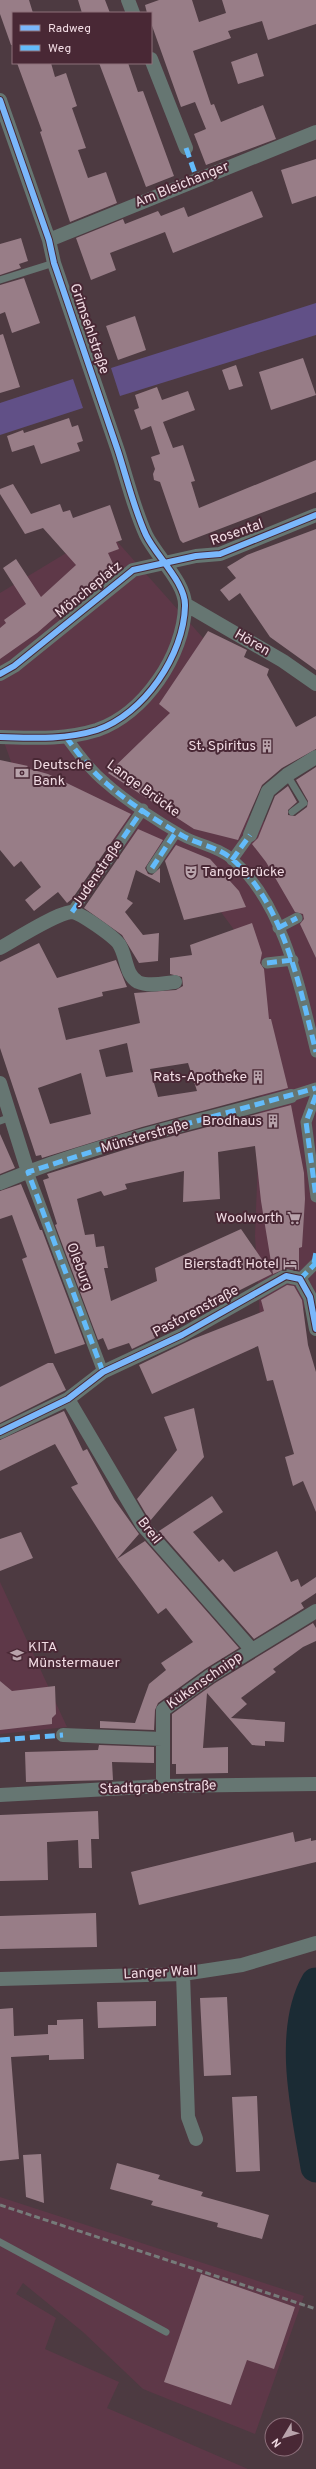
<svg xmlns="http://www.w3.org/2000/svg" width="316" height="2469" viewBox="0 0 316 2469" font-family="Overpass,sans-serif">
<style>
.built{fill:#5e3848}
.green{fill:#615087}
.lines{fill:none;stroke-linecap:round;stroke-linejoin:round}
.river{stroke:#1b2b34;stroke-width:31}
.building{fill:#987d87;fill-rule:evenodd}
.service{stroke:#667672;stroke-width:7}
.pedestrian{stroke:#667672;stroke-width:11}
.minor{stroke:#667672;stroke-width:14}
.rail{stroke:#767b7a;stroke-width:3;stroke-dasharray:6 3;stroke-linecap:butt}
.quiet{stroke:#63bbfa;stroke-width:5;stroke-dasharray:10 5;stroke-linecap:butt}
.cycleway-casing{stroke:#492835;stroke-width:8}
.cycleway{stroke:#7ab7fb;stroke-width:6}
.labels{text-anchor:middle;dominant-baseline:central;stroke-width:4;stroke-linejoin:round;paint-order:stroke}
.street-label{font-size:14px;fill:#f2dce4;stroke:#492835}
.poi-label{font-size:14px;fill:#f2dce4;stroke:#492835;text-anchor:end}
</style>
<rect width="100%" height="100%" fill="#4d3a41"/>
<path class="built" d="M106 529 212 648 138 773 266 822 316 919V1305L260 1321 255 1236 261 1077 235 931 189 869 8 807 14 770 0 731V593Z
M0 1582 67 1727 0 1734Z
M0 2197 304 2296 255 2434 143 2389 83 2332 23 2283 16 2294 56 2318 45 2349 119 2382 107 2408 248 2469H0Z"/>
<path class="green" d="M316 303V335L120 396 111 368Z
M73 379 83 408 0 435V403Z"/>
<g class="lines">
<path class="river" d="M316 1983C288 2033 307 2113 316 2167"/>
</g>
<path class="building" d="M0 0H29L33 13H13V45H11L0 14Z
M78 0H105L110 13H82Z
M159 0H192L199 22 226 13 222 0H316V24L268 40 262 21 228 31 231 38 193 51 211 105 214 104 221 122 263 105 276 139 206 165 194 134 206 129 195 102 181 107 151 23V13H147L145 5Z
M257 53 264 76 238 84 231 62Z
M17 63H51L55 77 66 73 77 106 72 108 86 148 78 150 88 178 106 172 117 203 70 222 40 132 42 131Z
M99 63H128L138 92 143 91 174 176 146 187Z
M316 159V196L292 204 281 170Z
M252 191 263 217 173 253 165 232 110 253 116 270 91 280 76 238 123 219 125 224 158 211 161 216 184 207 188 217Z
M21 238 28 261 19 264 21 268 0 275V244Z
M24 278 40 323 12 333 5 312 0 314V285Z
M135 316 146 350 118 360 106 326Z
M3 334 20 387 0 393V335Z
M303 358 316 395 271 410 259 372Z
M236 365 243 386 229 390 222 370Z
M157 387 162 400 188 391 195 410 163 422 173 448 183 445 195 481 191 482 199 508 316 460V492L183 543 180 540 160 482 154 480 153 474 155 469 151 457 160 454 151 426 141 430 134 410 139 408 135 395Z
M69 418 72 427 78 425 83 441 77 443 80 451 41 464 34 445 12 452 7 436 23 430 24 433Z
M13 484 31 514 60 504 63 512 70 510 73 518 110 505 122 540 116 542 119 549 108 553 114 566 37 633 0 659V628L6 623 4 620 26 604 3 568 16 559 41 597 76 565 43 528 25 534 0 494V489Z
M316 529V670L270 637 240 593 229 601 220 590 236 578 227 567 247 555Z
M208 631 247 650 244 657 269 669 267 675 296 727 316 716V749L282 768 262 785 238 840 194 829 108 773 170 713 159 704Z
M0 760 28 766 26 768 48 774 131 814 72 899 67 903 58 892 34 911 25 900 41 887 21 861 14 867 0 850Z
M316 767V958L300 924 304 919 303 914 295 912 266 862 252 844 258 838 275 796 288 786 297 802 288 810V815L295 816 307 807 308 801 296 780Z
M138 829 163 840 145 868 148 874 152 875 160 868V883L136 870 127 899 133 903 125 912 143 935 159 933 158 961 139 963 122 935 84 908Z
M176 845 210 859 239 891 246 907 184 920 165 861Z
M252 923 262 953 260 963 264 969 269 1019H271L288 1088 142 1127 42 1158 41 1155 36 1156 0 1048V962L39 943 57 978 116 960 127 987 102 992 103 996 58 1008 66 1040 140 1023 134 993 176 990 183 986 182 977 170 974V958L192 955 190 945ZM127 1043 133 1072 106 1077 99 1050ZM188 1063 197 1091 158 1097 150 1069ZM81 1073 91 1114 50 1124 38 1088Z
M291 1105 304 1173 305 1199 302 1247 299 1248V1270L287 1268 273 1274 261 1201 255 1146 218 1152 220 1199 183 1202 184 1171 125 1184 127 1189 104 1196 101 1191 77 1199 85 1235 94 1234 96 1247 104 1246 108 1268H104L111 1301 157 1281 155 1268 241 1229 272 1274 153 1334 155 1338 132 1349 129 1343 108 1350 103 1338 98 1340 55 1225 57 1224 43 1180 49 1178 47 1174 146 1143Z
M0 1134 15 1168 0 1174Z
M21 1184 40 1230H42L85 1344 55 1354 22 1259 27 1257 12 1215 0 1219V1191Z
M287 1285 294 1286 302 1300 308 1345 316 1372V1512L303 1481 293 1486 285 1457 294 1454 273 1380 267 1381 258 1346 152 1394 139 1365 193 1339 264 1311 261 1300Z
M48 1363H53L66 1390 0 1423V1387Z
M194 1408 204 1457 150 1521 137 1499 177 1450 164 1417Z
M64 1411 83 1451 87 1449 114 1499 139 1534 117 1559 71 1487 78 1484 55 1444 0 1471V1440Z
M212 1496 223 1512 193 1532 219 1562 223 1559 234 1572 277 1551 291 1582 298 1579 301 1587 316 1577V1593L301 1603 304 1608 254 1639 159 1531Z
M21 1532 33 1558 0 1571V1539Z
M145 1541 239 1648 205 1669 158 1703 155 1710 154 1730 100 1728V1721L135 1723 149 1684 166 1670 161 1663 193 1642 166 1608 158 1614 117 1559Z
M313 1623 316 1628V1641L303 1647 273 1669 276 1672 241 1698 247 1704 231 1718 285 1722 284 1742 265 1741V1746L252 1745 207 1693 203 1748 228 1747V1773L176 1774V1764H172V1714L215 1683Z
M0 1681 12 1691 55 1686 56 1714 52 1718V1724L0 1730Z
M99 1745 154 1747V1763L112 1762 113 1780 26 1782 25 1752 98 1750Z
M98 1811 99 1839H91L92 1868H79L78 1840 47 1842 48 1880 0 1881V1815Z
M293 1832 295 1842 311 1838V1841L316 1840V1862L139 1905 131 1872Z
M96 1913 97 1947 0 1949V1916Z
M227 1997 231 2075 204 2076 200 1998Z
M156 2001V2026L98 2028 97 2002Z
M13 2008 14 2036 48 2034V2025H57V2020L83 2019 84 2059 49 2060V2055L11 2057 19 2159 0 2161V2009Z
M257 2096 260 2171 236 2172 232 2097Z
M41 2154 44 2203 26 2197 23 2155Z
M117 2163 160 2175 158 2179 203 2192 201 2196 269 2215 262 2239 217 2227 218 2223 151 2205 153 2201 110 2189Z
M201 2274 295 2307 274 2369 247 2360 231 2405 164 2382Z"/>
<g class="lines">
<path class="service" d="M0 280 54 263
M287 775 304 803 292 812
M0 1121 11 1117
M0 2242 166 2332"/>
<path class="pedestrian" d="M66 737C78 753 90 770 106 783 126 801 160 823 183 836 200 845 218 847 232 859 284 904 300 988 316 1052
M232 860 250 835
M152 868 176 832
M72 912 143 809
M278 928 297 918
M267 963 293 960
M316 1095 306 1122 316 1197
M291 1096 316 1088
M28 1172 103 1372
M300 1279 316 1263"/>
<path class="minor" d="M128 0 133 13
M151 59 186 148
M0 100 49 240 54 263C76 326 97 389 118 451 127 479 134 509 146 535 156 556 186 583 185 606 184 655 144 714 97 730 65 740 33 738 0 737
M49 240 316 132
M185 604 283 661 316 684
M0 674 14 666 133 570 196 556 220 554 316 515
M250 835 268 791 287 775 316 757
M0 948C16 939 55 914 71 912 80 912 114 937 119 944 127 956 125 975 138 982 149 987 164 983 175 982
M0 1083 28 1172
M0 1183C93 1144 194 1123 291 1096
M68 1399 143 1526 251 1649
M0 1432 68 1399 103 1372 182 1335 286 1276 300 1279 310 1297 316 1329
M63 1735 162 1739
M163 1786V1710L210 1676 316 1611
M0 1795 163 1786 316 1784
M183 1974 188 2117 196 2139
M0 1979 183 1974 242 1965 316 1943"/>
<path class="rail" d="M0 2205 316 2309"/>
<path class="quiet" d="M186 148 197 179
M66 737C78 753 90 770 106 783 126 801 160 823 183 836 200 845 218 847 232 859 284 904 300 988 316 1052
M232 860 250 835
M152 868 176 832
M72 912 143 809
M278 928 297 918
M267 963 293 960
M316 1095 306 1122 316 1197
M314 1263 316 1252
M300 1279 316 1263
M103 1372 28 1172 132 1139 316 1088
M0 1740 63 1735"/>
<g class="cycleway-casing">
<path id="cycleway" d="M0 100 49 240 54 263C76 326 97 389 118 451 127 479 134 509 146 535 156 556 186 583 185 606 184 655 144 714 97 730 65 740 33 738 0 737
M0 674 14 666 133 570 196 556 220 554 316 515
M300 1279 310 1297 316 1329
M0 1432 68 1399 103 1372 182 1335 286 1276 300 1279"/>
</g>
<use href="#cycleway" class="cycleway"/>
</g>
<defs>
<g id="building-bare" transform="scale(1.08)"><path d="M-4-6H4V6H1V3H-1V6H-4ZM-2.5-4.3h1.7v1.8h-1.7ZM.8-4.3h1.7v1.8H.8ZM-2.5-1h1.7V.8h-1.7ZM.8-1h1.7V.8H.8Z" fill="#b8a3ab" stroke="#492835" stroke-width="2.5" paint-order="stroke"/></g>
<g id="bank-bare" transform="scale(1.08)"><path d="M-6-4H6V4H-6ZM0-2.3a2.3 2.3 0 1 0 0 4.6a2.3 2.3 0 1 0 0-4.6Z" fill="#b8a3ab" stroke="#492835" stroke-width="2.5" paint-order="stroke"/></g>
<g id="theatre-bare" transform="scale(1.08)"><path d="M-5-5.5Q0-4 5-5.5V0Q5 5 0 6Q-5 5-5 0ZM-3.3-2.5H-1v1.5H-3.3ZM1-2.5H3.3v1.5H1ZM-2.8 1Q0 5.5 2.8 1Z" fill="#b8a3ab" stroke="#492835" stroke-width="2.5" paint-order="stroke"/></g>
<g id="supermarket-bare" transform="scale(1.08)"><path d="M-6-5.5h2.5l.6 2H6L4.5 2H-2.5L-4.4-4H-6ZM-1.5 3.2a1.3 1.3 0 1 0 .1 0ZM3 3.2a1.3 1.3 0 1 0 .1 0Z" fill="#b8a3ab" stroke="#492835" stroke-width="2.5" paint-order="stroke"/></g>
<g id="hotel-bare" transform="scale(1.08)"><path d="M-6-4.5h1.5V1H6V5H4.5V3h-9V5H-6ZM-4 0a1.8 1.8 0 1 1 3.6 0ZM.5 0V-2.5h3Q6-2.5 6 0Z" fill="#b8a3ab" stroke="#492835" stroke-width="2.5" paint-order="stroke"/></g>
<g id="school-bare" transform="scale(1.08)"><path d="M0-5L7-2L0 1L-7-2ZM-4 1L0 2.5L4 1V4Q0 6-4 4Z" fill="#b8a3ab" stroke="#492835" stroke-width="2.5" paint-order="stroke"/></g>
</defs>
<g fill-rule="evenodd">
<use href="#building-bare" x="267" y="746"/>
<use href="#bank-bare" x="22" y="773"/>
<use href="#theatre-bare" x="191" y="872"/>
<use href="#building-bare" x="258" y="1077"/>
<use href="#building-bare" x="273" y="1121"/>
<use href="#supermarket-bare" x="294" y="1218"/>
<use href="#hotel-bare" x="290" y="1264"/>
<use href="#school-bare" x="17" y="1655"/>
</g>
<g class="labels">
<g class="street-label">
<text transform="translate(182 185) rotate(-22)">Am Bleichanger</text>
<text transform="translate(89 329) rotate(71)">Grimsehlstraße</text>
<text transform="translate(237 533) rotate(-19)">Rosental</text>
<text transform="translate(89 590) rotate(-39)">Möncheplatz</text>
<text transform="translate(252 643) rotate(30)">Hören</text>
<text transform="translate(143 789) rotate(36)">Lange Brücke</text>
<text transform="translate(98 874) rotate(-56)">Judenstraße</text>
<text transform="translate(145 1137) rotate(-16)">Münsterstraße</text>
<text transform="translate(79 1267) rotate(69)">Oleburg</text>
<text transform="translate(196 1312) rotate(-28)">Pastorenstraße</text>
<text transform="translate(149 1531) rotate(52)">Breil</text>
<text transform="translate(205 1681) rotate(-35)">Kükenschnipp</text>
<text transform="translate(158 1788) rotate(-2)">Stadtgrabenstraße</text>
<text transform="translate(160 1973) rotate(-3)">Langer Wall</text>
</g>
<g class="poi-label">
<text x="256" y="746">St. Spiritus</text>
<text x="33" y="765" text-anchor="start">Deutsche<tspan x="33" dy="16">Bank</tspan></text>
<text x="202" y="872" text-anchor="start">TangoBrücke</text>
<text x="247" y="1077">Rats-Apotheke</text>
<text x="262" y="1121">Brodhaus</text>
<text x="283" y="1218">Woolworth</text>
<text x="279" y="1264">Bierstadt Hotel</text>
<text x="28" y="1647" text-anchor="start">KITA<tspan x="28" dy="16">Münstermauer</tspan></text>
</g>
</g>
<rect x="12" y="12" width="140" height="52" fill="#492835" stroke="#8d707b"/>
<rect x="20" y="25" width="20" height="6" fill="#7ab7fb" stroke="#8d707b"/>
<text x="48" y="32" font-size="12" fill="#f2dce4">Radweg</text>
<rect x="20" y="45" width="20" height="6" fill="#63bbfa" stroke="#8d707b"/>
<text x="48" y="52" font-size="12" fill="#f2dce4">Weg</text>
<g transform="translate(284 2437) rotate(232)"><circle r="19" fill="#492835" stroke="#8d707b"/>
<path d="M0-3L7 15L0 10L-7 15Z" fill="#b8a3ab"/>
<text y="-6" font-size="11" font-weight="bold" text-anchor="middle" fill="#f2dce4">N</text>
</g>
</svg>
